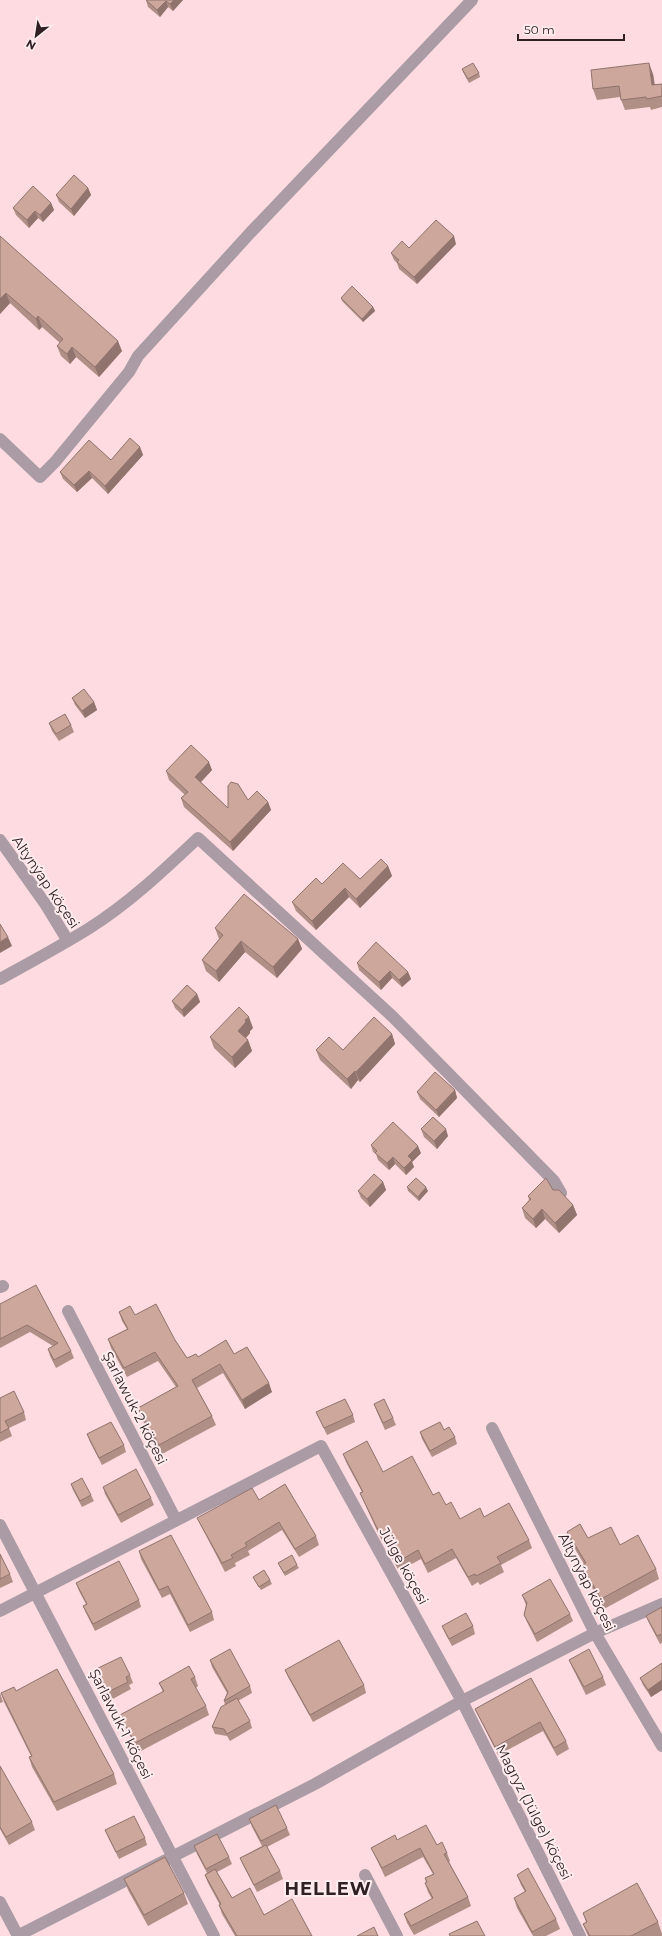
<svg xmlns="http://www.w3.org/2000/svg" width="662" height="1936" viewBox="0 0 662 1936" font-family="Montserrat,sans-serif">
<style>
.lines{fill:none;stroke-linecap:round;stroke-linejoin:round}
.street{stroke:#aa9ba5;stroke-width:12}
.wall{fill:#b08f86}
.shaded-wall{fill:#90746d}
.building{fill:#cda69c;stroke:#90746d}
.labels{text-anchor:middle;dominant-baseline:central;stroke-width:4;stroke-linejoin:round;paint-order:stroke}
.street-label{font-size:14px;fill:#302023;stroke:#feedef}
.district-label{font-size:18px;font-weight:bold;letter-spacing:1px;fill:#302023;stroke:#feedef}
</style>
<rect width="100%" height="100%" fill="#fddbe0"/>
<g class="lines">
<path class="street" d="M0 439 40 477 55 462 129 372 138 356 251 232 472 0
M0 840 46 905 68 941
M0 979C29 963 59 947 88 929 128 904 163 871 198 838L393 1017 554 1181 561 1193
M0 1287 3 1286
M68 1311 176 1520
M492 1428 595 1633 662 1746
M0 1525 214 1936
M0 1611 321 1446 462 1701 580 1936
M365 1875 397 1936
M0 1902 18 1936
M17 1936 315 1784 462 1701 595 1633 662 1604"/>
</g>
<path class="wall" d="M146 0H183L173 11 168 7 160 17 148 7Z
M462 69 479 73 480 77 469 83 463 72Z
M653 74 655 85 662 84V107L651 110 650 107 625 110 620 97 597 100 593 89Z
M88 188 91 195 74 216 59 202 56 195Z
M51 203 54 210 43 222 38 218 29 228 16 215 13 208Z
M0 236 122 351 99 377 76 357 70 364 61 356 57 346 60 343 42 327 39 330 10 303 0 314Z
M456 244 417 284 399 269 397 263 394 260 391 253 409 248Z
M341 298 373 307 375 311 363 322 342 301Z
M140 447 143 455 108 494 92 478 77 492 63 479 60 472 111 460Z
M72 698 94 702 97 710 85 718 75 705Z
M49 723 71 725 74 732 59 741 52 731Z
M212 770 201 782 228 808 248 800 268 802 271 810 233 851 184 807 181 798 185 795 169 780 166 771Z
M388 866 392 876 360 908 349 897 316 930 296 911 292 902 322 884 360 879Z
M215 928 298 939 302 949 277 978 245 952 219 982 206 971 202 960 219 939Z
M357 963 408 972 411 979 402 987 392 978 381 990 359 970Z
M197 994 200 1002 184 1017 175 1008 172 1001Z
M253 1028 250 1031V1033L246 1038 248 1040 252 1051 235 1068 214 1048 210 1037Z
M392 1034 395 1044 360 1082 358 1080 351 1089 320 1060 316 1050H343Z
M455 1090 457 1098 439 1117 420 1099 417 1092Z
M421 1129 448 1136 437 1149 424 1137Z
M371 1145 421 1153 412 1162 414 1167 406 1175 395 1164 389 1170 378 1160 376 1154 373 1152Z
M383 1182 386 1190 370 1207 361 1198 358 1191Z
M407 1187 428 1191 419 1201 408 1191Z
M553 1190 573 1205 577 1215 559 1233 545 1219 536 1228 525 1218 522 1208 529 1200 528 1196Z
M0 1304 71 1351 74 1358 56 1368 50 1356 48 1349 53 1346 30 1332 0 1348Z
M119 1312 135 1315 175 1340 187 1358 234 1354 272 1392 245 1409 223 1373 197 1388 212 1416 216 1425 162 1454 141 1418 138 1408 176 1387 158 1361 127 1377 111 1348 108 1339 127 1329 122 1321Z
M0 1398 24 1412 26 1420 9 1428 12 1436 0 1442Z
M374 1404 393 1418 396 1425 385 1430 377 1412Z
M316 1412 353 1415 355 1422 327 1435Z
M444 1430 455 1437 457 1444 432 1457 422 1439 420 1432Z
M87 1434 124 1445 126 1452 102 1465 90 1442Z
M343 1454 433 1495 446 1505 460 1519 484 1517 529 1540 532 1548 501 1565 504 1572 480 1585 478 1582 472 1586 456 1558 428 1573 421 1559 399 1571 379 1535 364 1502 360 1493 362 1492 346 1462Z
M71 1484 91 1495 94 1501 82 1507 73 1490Z
M103 1487 151 1498 154 1505 121 1523 105 1494Z
M259 1500 316 1536 319 1545 299 1557 282 1530 248 1551 250 1555 235 1563 236 1566 225 1572 201 1526 197 1518Z
M567 1532 588 1538 620 1545 656 1569 659 1579 604 1609 585 1575 582 1565 584 1564 570 1541Z
M139 1551 212 1612 214 1620 190 1632 170 1594 162 1598 141 1559Z
M0 1554 10 1574 13 1582 0 1588Z
M278 1563 297 1565 299 1568 285 1576 280 1567Z
M253 1577 270 1580 272 1584 261 1590 255 1581Z
M76 1583 139 1600 141 1607 95 1631 86 1613 83 1606 86 1604 79 1591Z
M522 1595 570 1614 573 1621 537 1642 527 1622 524 1615 526 1605Z
M662 1607V1643L660 1644 649 1623 646 1616Z
M442 1626H473L475 1634 452 1646 445 1633Z
M210 1660 250 1686 252 1693 238 1701 250 1721 252 1728 230 1741 227 1736 215 1734 212 1727 225 1705 224 1701 227 1693 212 1667Z
M569 1660 603 1677 606 1685 586 1695 572 1667Z
M662 1663V1690L651 1697 643 1685 640 1678Z
M96 1669 130 1675 133 1683 129 1685 131 1689 111 1700 99 1676Z
M285 1670 364 1685 366 1693 313 1722 288 1677Z
M195 1677 198 1686 196 1688 206 1706 209 1715 139 1752 124 1725 120 1715 163 1692 159 1683Z
M531 1678 566 1741 569 1749 557 1756 543 1731 498 1755 475 1709Z
M16 1691 114 1774 117 1784 57 1811 32 1767 29 1757 31 1756 4 1702 1 1693Z
M0 1693 3 1702 0 1703Z
M0 1766 32 1822 35 1830 9 1845 0 1829Z
M249 1819 287 1828 290 1835 267 1847 280 1871 283 1879 257 1892 243 1865 240 1858 262 1846 252 1827Z
M105 1830 145 1838 147 1845 119 1859 108 1837Z
M397 1840 437 1845 447 1853 450 1861 449 1862 468 1897 471 1906 414 1935 407 1923 404 1914 432 1899 428 1892 425 1883 426 1882 425 1878 433 1874 423 1857 385 1877 375 1856 371 1848Z
M194 1846 229 1857 232 1864 217 1872 232 1898 264 1915 312 1936H235L222 1914 219 1905H220L208 1883 205 1875 207 1873 197 1854Z
M517 1875 556 1919 560 1929 546 1936H533L517 1908 514 1898 525 1892 521 1885Z
M124 1879 184 1893 188 1904 148 1926 128 1890Z
M583 1913 658 1922 662 1934V1936H588L583 1924 586 1922Z"/>
<path class="shaded-wall" d="M174 0H183L173 11 170 4Z
M166 1 168 7 160 17 157 10Z
M649 63 653 74 656 96 652 85Z
M88 188 91 195 74 216 71 209Z
M51 203 54 210 43 222 40 215Z
M35 211 38 218 29 228 27 220Z
M454 236 456 244 417 284 414 277Z
M6 293 10 303 0 314V299Z
M373 307 375 311 363 322 362 319Z
M38 316 42 327 39 330 36 319Z
M118 341 122 351 99 377 95 367Z
M72 347 76 357 70 364 67 354Z
M140 447 143 455 108 494 105 486Z
M89 471 92 478 77 492 74 485Z
M94 702 97 710 85 718 82 711Z
M209 762 212 770 198 785 195 777Z
M268 802 271 810 233 851 230 842Z
M388 866 392 876 360 908 356 899Z
M345 888 349 897 316 930 312 921Z
M8 937 12 946 0 953V942Z
M298 939 302 949 277 978 273 967Z
M241 941 245 952 219 982 216 971Z
M390 971 392 978 381 990 379 982Z
M408 972 411 979 402 987 399 980Z
M197 994 200 1002 184 1017 182 1010Z
M249 1017 253 1028 250 1031V1033L242 1042 238 1031 245 1020Z
M392 1034 395 1044 360 1082 356 1072Z
M248 1040 252 1051 235 1068 232 1057Z
M355 1071 358 1080 351 1089 347 1079Z
M455 1090 457 1098 439 1117 436 1110Z
M446 1129 448 1136 437 1149 434 1141Z
M418 1146 421 1153 412 1162 414 1167 406 1175 404 1168 408 1156Z
M393 1157 395 1164 389 1170 387 1163Z
M383 1182 386 1190 370 1207 367 1199Z
M426 1187 428 1191 419 1201 418 1197Z
M573 1205 577 1215 559 1233 555 1223Z
M542 1209 545 1219 536 1228 533 1219Z
M269 1383 272 1392 245 1409 242 1400Z
M662 1680V1690L651 1697 648 1690Z"/>
<path class="building" d="M146 0H174L170 4 166 1 157 10Z
M473 63 479 73 468 79 462 69Z
M649 63 652 85 662 84V96L647 99 646 97 621 100 619 86 593 89 591 70Z
M74 175 88 188 71 209 56 195Z
M33 186 51 203 40 215 35 211 27 220 13 208Z
M436 220 454 236 414 277 397 262 399 260 391 253 402 241 409 248Z
M0 236 118 341 95 367 72 347 67 354 57 346 63 339 38 316 36 319 6 293 0 299Z
M352 286 373 307 362 319 341 298Z
M130 438 140 447 105 486 89 471 74 485 60 472 89 440 111 460Z
M84 689 94 702 82 711 72 698Z
M65 714 71 725 56 734 49 723Z
M191 745 209 762 195 777 228 808V786L231 782 238 784 248 800 257 791 268 802 230 842 181 798 188 792 166 771Z
M381 859 388 866 356 899 345 888 312 921 292 902 316 878 322 884 343 863 360 879Z
M244 894 298 939 273 967 241 941 216 971 202 960 223 935 215 928Z
M0 924 8 937 0 942Z
M376 942 408 972 399 980 390 971 379 982 357 963Z
M187 985 197 994 182 1010 172 1001Z
M239 1007 249 1017 245 1020 246 1022 238 1031 248 1040 232 1057 210 1037Z
M374 1017 392 1034 356 1072 355 1071 347 1079 316 1050 329 1037 343 1050Z
M435 1072 455 1090 436 1110 417 1092Z
M433 1117 446 1129 434 1141 421 1129Z
M393 1122 418 1146 408 1156 412 1160 404 1168 393 1157 387 1163 375 1153 377 1151 371 1145Z
M374 1174 383 1182 367 1199 358 1191Z
M416 1178 426 1187 418 1197 407 1187Z
M546 1178 553 1190H559L573 1205 555 1223 542 1209 533 1219 522 1208 531 1199 528 1196Z
M36 1285 71 1351 54 1360 48 1349 58 1343 27 1325 0 1339V1304Z
M156 1304 175 1340 187 1358 196 1354 198 1357 226 1340 234 1354 247 1347 269 1383 242 1400 220 1364 192 1380 212 1416 159 1445 138 1408 178 1386 155 1352 124 1368 108 1339 128 1329 119 1312 130 1306 135 1315Z
M14 1391 24 1412 5 1421 9 1428 0 1433V1398Z
M345 1399 353 1415 324 1428 316 1412Z
M384 1399 393 1418 383 1423 374 1404Z
M111 1422 124 1445 99 1458 87 1434Z
M440 1422 444 1430 449 1427 455 1437 430 1451 420 1432Z
M367 1441 383 1472 412 1456 433 1495 439 1492 446 1505 451 1502 460 1519 480 1508 484 1517 509 1503 529 1540 497 1557 501 1563 476 1576 475 1574 468 1577 452 1549 425 1564 418 1550 396 1563 376 1526 360 1493 363 1492 343 1454Z
M136 1469 151 1498 118 1515 103 1487Z
M82 1478 91 1495 80 1501 71 1484Z
M285 1484 316 1536 295 1549 279 1522 245 1543 247 1546 231 1555 233 1558 222 1563 197 1518 252 1488 259 1500Z
M580 1524 588 1538 611 1527 620 1545 638 1535 656 1569 601 1599 582 1565 586 1563 567 1532Z
M171 1535 212 1612 188 1625 168 1586 159 1590 139 1551Z
M0 1554 10 1574 0 1579Z
M292 1555 297 1565 284 1573 278 1563Z
M119 1561 139 1600 93 1624 83 1606 87 1604 76 1583Z
M264 1570 270 1580 259 1587 253 1577Z
M550 1579 570 1614 535 1634 524 1615 527 1603 522 1595Z
M662 1607V1634L657 1636 646 1616Z
M466 1613 473 1626 449 1639 442 1626Z
M339 1640 364 1685 310 1715 285 1670Z
M230 1649 250 1686 224 1701 228 1692 210 1660Z
M589 1649 603 1677 584 1687 569 1660Z
M121 1657 130 1675 126 1677 128 1682 108 1692 96 1669Z
M662 1663V1680L648 1690 640 1678Z
M189 1666 195 1677 191 1679 206 1706 135 1743 120 1715 164 1691 159 1683Z
M57 1669 114 1774 54 1802 29 1757 32 1756 1 1693 14 1687 16 1691Z
M531 1678 566 1741 554 1748 540 1722 495 1747 475 1709Z
M237 1698 250 1721 227 1734 224 1729 212 1727 221 1707Z
M0 1766 32 1822 6 1837 0 1827Z
M276 1805 287 1828 261 1841 249 1819Z
M134 1816 145 1838 116 1852 105 1830Z
M426 1825 437 1845 442 1842 447 1853 444 1854 468 1897 411 1926 404 1914 433 1898 425 1883 427 1882 425 1878 434 1874 420 1848 382 1868 371 1848 395 1835 397 1840Z
M217 1834 229 1857 206 1869 194 1846Z
M266 1845 280 1871 254 1885 240 1858Z
M165 1857 184 1893 144 1915 124 1879Z
M528 1868 556 1919 532 1932 514 1898 526 1891 517 1875Z
M215 1869 232 1898 250 1888 264 1915 292 1899 312 1936H237L219 1905 221 1904 205 1875Z
M637 1883 658 1922 631 1936H590L583 1924 587 1922 583 1913Z
M477 1921 485 1936H450L449 1934Z
M374 1927 378 1936H357Z"/>
<g class="labels">
<g class="street-label">
<text transform="translate(46 882) rotate(56)">Altynýap köçesi</text>
<text transform="translate(135 1408) rotate(63)">Şarlawuk-2 köçesi</text>
<text transform="translate(404 1566) rotate(61)">Jülge köçesi</text>
<text transform="translate(587 1582) rotate(63)">Altynýap köçesi</text>
<text transform="translate(121 1724) rotate(63)">Şarlawuk-1 köçesi</text>
<text transform="translate(534 1812) rotate(63)">Magryz (Jülge) köçesi</text>
</g>
<g class="district-label">
<text x="328" y="1889">HELLEW</text>
</g>
</g>
<g transform="translate(36 36) rotate(210)" stroke="#feedef" stroke-width="3" paint-order="stroke">
<path d="M0-3L7 15L0 10L-7 15Z" fill="#302023"/>
<text y="-6" font-size="11" font-weight="bold" text-anchor="middle" fill="#302023">N</text>
</g>
<path d="M518 34v6h106v-6" fill="none" stroke="#302023" stroke-width="2"/>
<text x="524" y="34" font-size="12" fill="#302023" stroke="#feedef" stroke-width="3" paint-order="stroke">50 m</text>
</svg>
